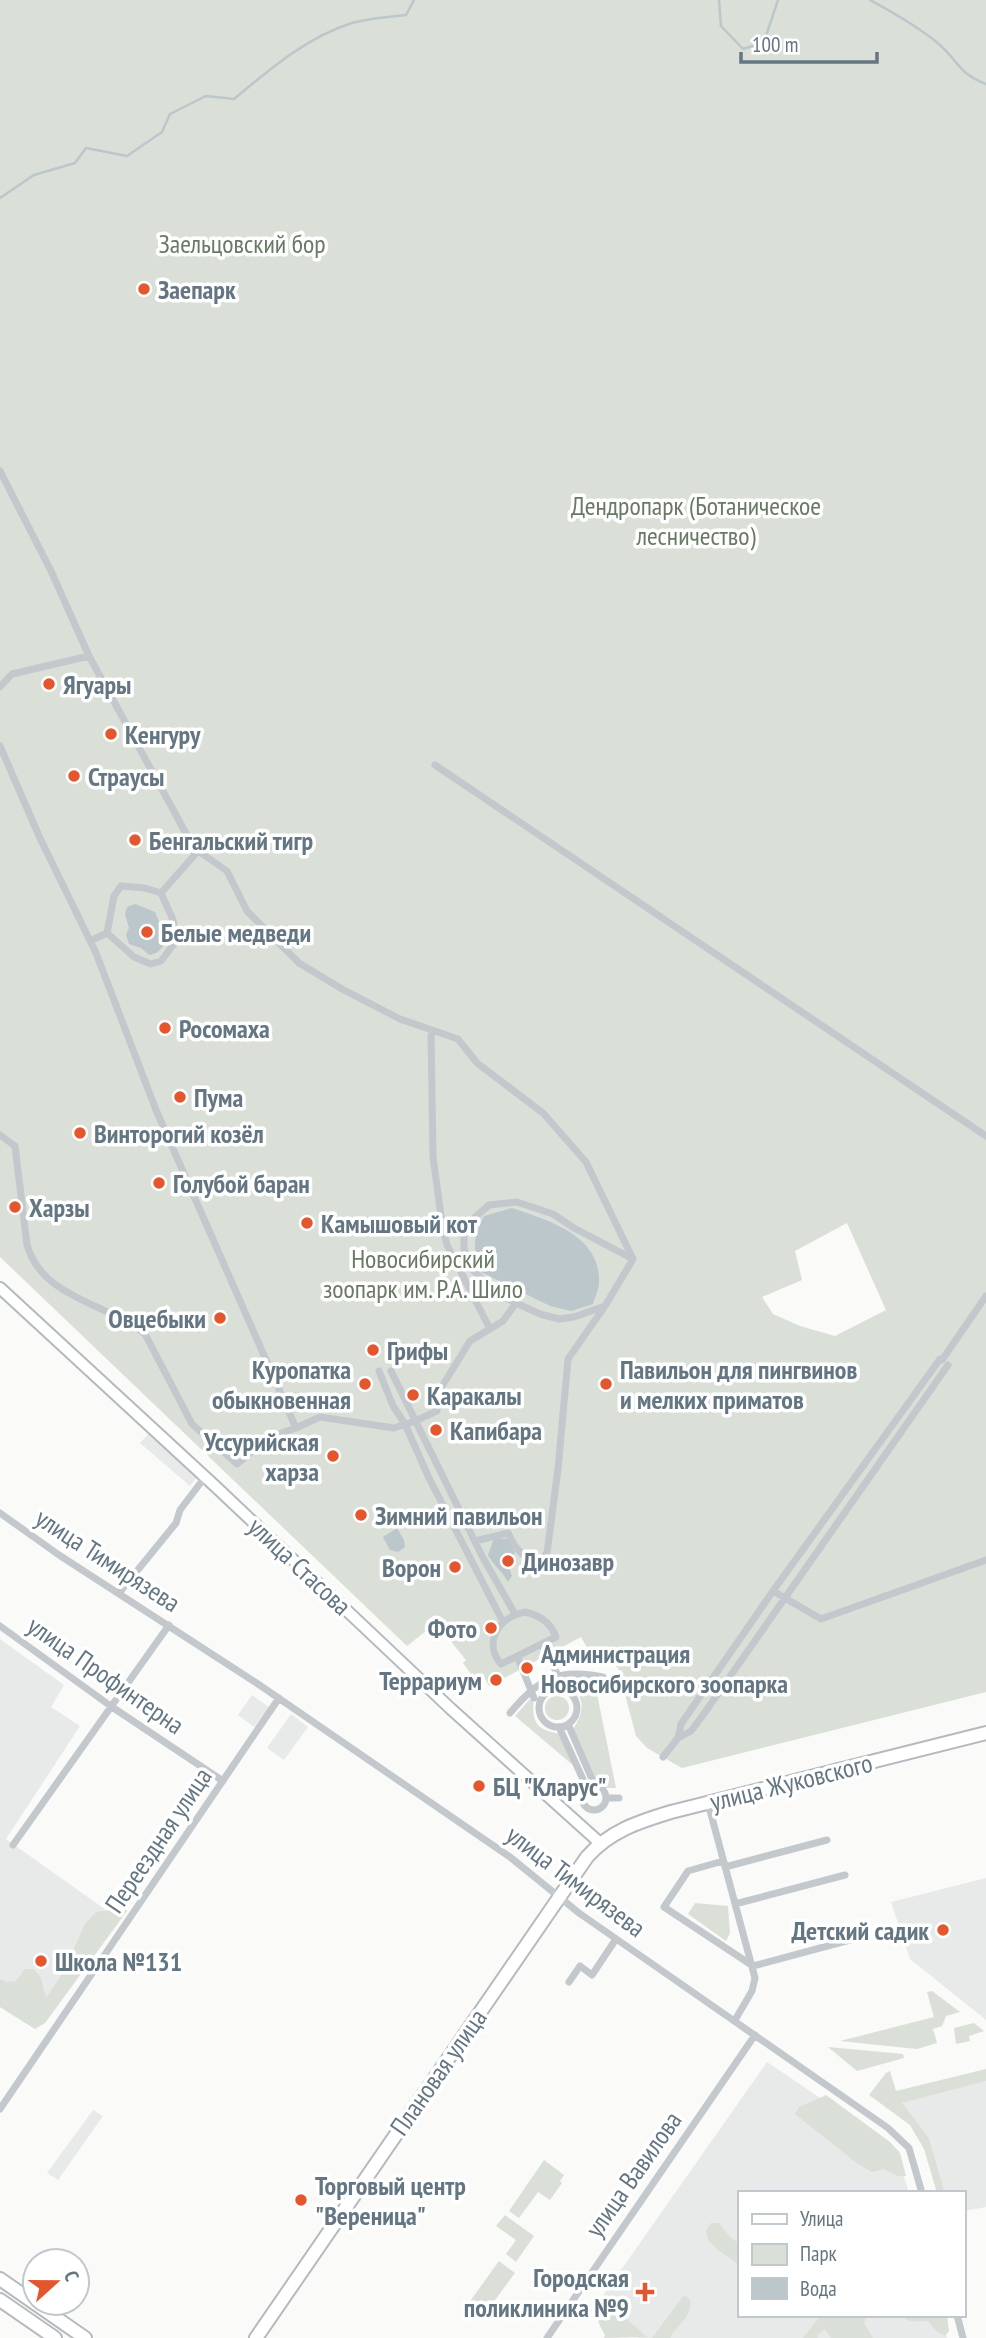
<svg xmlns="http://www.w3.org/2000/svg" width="986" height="2338" viewBox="0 0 986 2338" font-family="'PT Sans Narrow',sans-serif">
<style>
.built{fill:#e8e9e9}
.green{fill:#dadfd7;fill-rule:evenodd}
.water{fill:#bbc7cb}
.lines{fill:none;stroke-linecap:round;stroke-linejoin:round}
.stream{stroke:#bbc7cb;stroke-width:2.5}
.secondary-casing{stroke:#b3babf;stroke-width:14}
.primary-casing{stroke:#b5babe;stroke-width:16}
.street{stroke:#c3c8cc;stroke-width:7}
.secondary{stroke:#fff;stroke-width:10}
.primary{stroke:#fff;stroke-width:12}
.poi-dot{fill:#e4572e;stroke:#fff;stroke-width:2.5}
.labels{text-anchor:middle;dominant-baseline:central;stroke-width:7;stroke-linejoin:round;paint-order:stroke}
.park-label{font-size:26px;fill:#687a64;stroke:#fff}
.poi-label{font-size:26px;font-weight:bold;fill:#657683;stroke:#fff;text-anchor:start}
.street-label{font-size:26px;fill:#657683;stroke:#fff}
</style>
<rect width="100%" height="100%" fill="#fafaf8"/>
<path class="built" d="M149 1433 198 1476 190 1486 140 1443Z
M0 1639 64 1685 51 1707 80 1726 6 1839 113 1915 35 2029 0 2007Z
M252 1695 269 1707 254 1727 238 1715Z
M291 1714 308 1727 284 1760 267 1748Z
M986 1878V2020L910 1959 891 1902Z
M767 2062 878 2137 900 2164 909 2193H739V2315H940L947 2338H639L595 2307Z
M986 2081V2207L969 2210 963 2209V2193H945L929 2138 901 2103Z
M93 2110 103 2116 58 2180 47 2173Z"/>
<path class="green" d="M0 0H986V1692L682 1768 647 1748 636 1736 618 1668 588 1649 581 1637 489 1686 482 1673 473 1677 463 1663 466 1660 436 1623 407 1646 0 1257ZM847 1223 886 1310 835 1336 800 1326 773 1314 762 1297 802 1280 795 1251Z
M583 1677 594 1679 616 1788H605L596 1781 573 1729C587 1709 585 1690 560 1683L570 1678Z
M545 1708a12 12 0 1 1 24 0a12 12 0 1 1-24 0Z
M534 1698C531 1722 536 1730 560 1734L574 1766 515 1716 530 1699Z
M124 1903 127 1911 45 2023 35 2029 0 2007V1979L7 1982 16 1981 25 1969H33C46 1979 40 1986 47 1997L65 1969 85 1924 96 1912 110 1910Z
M695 1903 728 1906 730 1933 726 1941 688 1914Z
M932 1991 960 2012 946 2016 942 2026 933 2029 937 2043 917 2049 840 2041 934 2017 927 1992Z
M974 2023 984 2031 969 2036 970 2041 956 2044 954 2028Z
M828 2047 903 2054 904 2058 857 2071Z
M986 2069V2081L902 2103 929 2138 945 2193H937L924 2149 910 2125 869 2095 886 2073 890 2071 896 2091Z
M826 2095 890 2142 900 2153 906 2176H898L884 2169 872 2172 858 2164 795 2114 799 2107Z
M544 2160 564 2175 560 2181 562 2183 550 2200 538 2192 519 2218 509 2211Z
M505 2215 534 2236 516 2262 506 2254 516 2240 496 2226Z
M711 2223H719L730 2237 739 2243V2265C727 2254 707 2248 706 2230Z
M499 2261 515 2273 484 2315 468 2304Z
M684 2295 690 2299C694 2316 677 2324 670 2338H652Z
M600 2305 609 2307 612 2315 628 2320 647 2337 604 2338 605 2335C599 2324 594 2317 600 2305Z
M821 2315H867L864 2323 873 2338H831L825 2329 817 2335 818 2338H803Z
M902 2315H947L949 2331 945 2336 935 2330 928 2321C919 2321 908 2324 902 2315Z"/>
<path class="water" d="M135 904 155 912 160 924 167 929C167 941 163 953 149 955L141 948 129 944 126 935 129 928 125 914 127 907Z
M512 1208C547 1220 601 1235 599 1282 599 1289 595 1297 593 1304L571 1311 550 1306 481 1272C473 1245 472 1242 484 1216Z
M397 1528 404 1540 405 1547 398 1552 390 1550 383 1537Z
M494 1538 507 1539 515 1552 506 1567 510 1570 512 1576 508 1582C503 1572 493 1565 488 1555Z"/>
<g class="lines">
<path class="stream" d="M719 0 721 26 743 49 764 42 778 0
M870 0C894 13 919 27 940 45 960 63 958 73 986 84
M0 198 34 175 75 163 86 148 127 156 162 132 170 114 206 96 234 99C270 69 307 37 352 23 369 18 388 17 406 15L414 0"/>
<g class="secondary-casing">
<path id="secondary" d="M0 1288 216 1487 451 1709 600 1843"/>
</g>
<g class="primary-casing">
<path id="primary" d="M0 2279 85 2338
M0 2300 55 2338
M256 2338 587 1857C610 1831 638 1822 671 1812L986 1733"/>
</g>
<path class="street" d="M0 471 51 571 89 656
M0 687 12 674 89 656 194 848 227 871 247 911 299 963 342 989 400 1019 458 1039 477 1063 543 1113 586 1162 633 1259
M0 746 39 836 96 953 156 1110 296 1428 320 1417 394 1428 415 1421 437 1411 438 1393 470 1341 503 1321 516 1303
M435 765 986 1136
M161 893 198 851
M90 941 107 933 114 896 121 886 145 888 161 893 173 920 177 940 161 961 151 964 134 957 107 933
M431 1031 433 1157 443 1230 447 1245 490 1329
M0 1135 15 1146 27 1245C42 1298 107 1303 145 1334L192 1424 237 1464 267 1438 296 1428
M517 1202 553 1214 574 1228 633 1259 605 1306 574 1317 559 1319 540 1314 516 1303 500 1295 486 1283 471 1268 464 1249V1227L489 1205Z
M443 1230 464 1227
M942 1360 986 1296
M379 1371 393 1406 405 1424 429 1478 503 1622
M391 1371 482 1556 515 1614
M0 1513 59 1555 255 1682 510 1857 579 1913 888 2128 909 2148 922 2193
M475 1541 508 1533C515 1549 522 1557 539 1563L547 1553 558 1469 568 1359 605 1306
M773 1591 940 1359
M119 1593 176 1523 180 1510 205 1477
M525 1612C541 1616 550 1622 556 1637L501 1664C482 1642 500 1616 525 1612Z
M0 1626 112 1707 223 1781
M543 1643 558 1676
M517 1656 534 1698
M539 1708a19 19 0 1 1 38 0a19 19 0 1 1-38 0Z
M510 1713C539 1678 558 1668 603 1677
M568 1724 595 1786
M559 1727 587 1788
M678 1738 681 1724 773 1591 821 1619 986 1560
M663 1757 678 1738 691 1731 703 1715 948 1365
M582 1798a12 12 0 1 1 24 0a12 12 0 1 1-24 0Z
M606 1798H619
M708 1803 755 1978 752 1991 735 2020
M13 1845 169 1625
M723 1861 688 1871 664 1907 753 1966 861 1937
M725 1867 827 1840
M735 1904 845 1875
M569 1982 580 1966 592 1975 616 1939
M0 2109 279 1698
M957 2315 963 2338
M547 2338 755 2035"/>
<use href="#secondary" class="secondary"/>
<use href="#primary" class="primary"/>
</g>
<g class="poi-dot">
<circle cx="144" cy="289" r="7"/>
<circle cx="49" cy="684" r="7"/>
<circle cx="111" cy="734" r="7"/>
<circle cx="74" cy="776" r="7"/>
<circle cx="135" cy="840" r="7"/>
<circle cx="147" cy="932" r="7"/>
<circle cx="165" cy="1028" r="7"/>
<circle cx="180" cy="1097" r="7"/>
<circle cx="80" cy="1133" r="7"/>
<circle cx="159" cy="1183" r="7"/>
<circle cx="15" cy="1207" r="7"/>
<circle cx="307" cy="1223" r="7"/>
<circle cx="220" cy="1318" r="7"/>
<circle cx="373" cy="1350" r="7"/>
<circle cx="365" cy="1384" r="7"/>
<circle cx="606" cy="1384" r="7"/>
<circle cx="413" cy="1395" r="7"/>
<circle cx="436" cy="1430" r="7"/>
<circle cx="333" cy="1456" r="7"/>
<circle cx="361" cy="1515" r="7"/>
<circle cx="508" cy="1561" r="7"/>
<circle cx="455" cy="1567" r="7"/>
<circle cx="491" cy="1628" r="7"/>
<circle cx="527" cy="1668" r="7"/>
<circle cx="496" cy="1680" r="7"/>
<circle cx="479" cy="1786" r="7"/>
<circle cx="943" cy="1930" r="7"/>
<circle cx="41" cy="1961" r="7"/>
<circle cx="301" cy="2200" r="7"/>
<path d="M641.5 2281.5h7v7h7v7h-7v7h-7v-7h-7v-7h7z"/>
</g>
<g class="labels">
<g class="park-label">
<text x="242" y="243">Заельцовский бор</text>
<text x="696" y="505">Дендропарк (Ботаническое<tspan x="696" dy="30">лесничество)</tspan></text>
<text x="423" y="1258">Новосибирский<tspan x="423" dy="30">зоопарк им. Р.А. Шило</tspan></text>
</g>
<g class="poi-label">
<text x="158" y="289">Заепарк</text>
<text x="63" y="684">Ягуары</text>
<text x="125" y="734">Кенгуру</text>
<text x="88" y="776">Страусы</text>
<text x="149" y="840">Бенгальский тигр</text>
<text x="161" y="932">Белые медведи</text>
<text x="179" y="1028">Росомаха</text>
<text x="194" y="1097">Пума</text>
<text x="94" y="1133">Винторогий козёл</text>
<text x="173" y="1183">Голубой баран</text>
<text x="29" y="1207">Харзы</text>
<text x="321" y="1223">Камышовый кот</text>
<text x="206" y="1318" text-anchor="end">Овцебыки</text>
<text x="387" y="1350">Грифы</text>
<text x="351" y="1369" text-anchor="end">Куропатка<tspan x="351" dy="30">обыкновенная</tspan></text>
<text x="620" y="1369">Павильон для пингвинов<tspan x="620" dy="30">и мелких приматов</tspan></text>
<text x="427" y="1395">Каракалы</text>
<text x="450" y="1430">Капибара</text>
<text x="319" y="1441" text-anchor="end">Уссурийская<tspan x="319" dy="30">харза</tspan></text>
<text x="375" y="1515">Зимний павильон</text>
<text x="522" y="1561">Динозавр</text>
<text x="441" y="1567" text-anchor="end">Ворон</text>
<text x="477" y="1628" text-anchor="end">Фото</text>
<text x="541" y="1653">Администрация<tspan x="541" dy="30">Новосибирского зоопарка</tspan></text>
<text x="482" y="1680" text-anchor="end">Террариум</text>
<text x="493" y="1786">БЦ "Кларус"</text>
<text x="929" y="1930" text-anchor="end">Детский садик</text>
<text x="55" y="1961">Школа №131</text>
<text x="315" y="2185">Торговый центр<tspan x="315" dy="30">"Вереница"</tspan></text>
<text x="629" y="2277" text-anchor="end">Городская<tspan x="629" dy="30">поликлиника №9</tspan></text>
</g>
<g class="street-label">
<text transform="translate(108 1560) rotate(33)">улица Тимирязева</text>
<text transform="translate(300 1566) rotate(43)">улица Стасова</text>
<text transform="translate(106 1675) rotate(35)">улица Профинтерна</text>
<text transform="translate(791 1782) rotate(-14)">улица Жуковского</text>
<text transform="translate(158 1840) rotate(-56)">Переездная улица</text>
<text transform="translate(576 1881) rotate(37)">улица Тимирязева</text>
<text transform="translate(438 2072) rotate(-55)">Плановая улица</text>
<text transform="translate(633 2174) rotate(-55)">улица Вавилова</text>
</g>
</g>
<rect x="738" y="2191" width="228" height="126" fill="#ffffff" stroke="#c1c8cd" stroke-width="2"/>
<rect x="752" y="2214" width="35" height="10" fill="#ffffff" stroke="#c1c8cd" stroke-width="2"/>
<text x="800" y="2226" font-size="21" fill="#657683">Улица</text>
<rect x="752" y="2244" width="35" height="21" fill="#dadfd7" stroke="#c1c8cd" stroke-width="2"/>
<text x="800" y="2261" font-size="21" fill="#657683">Парк</text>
<rect x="752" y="2278" width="35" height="21" fill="#bbc7cb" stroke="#c1c8cd" stroke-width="2"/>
<text x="800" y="2296" font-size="21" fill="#657683">Вода</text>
<g transform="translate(56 2282) rotate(69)"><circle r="33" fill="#ffffff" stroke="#c1c8cd" stroke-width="2"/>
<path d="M0-5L12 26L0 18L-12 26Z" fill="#e4572e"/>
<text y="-10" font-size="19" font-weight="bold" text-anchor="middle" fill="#657683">С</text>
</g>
<path d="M741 52v10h136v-10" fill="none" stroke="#657683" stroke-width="3.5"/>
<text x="752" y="52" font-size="21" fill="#657683" stroke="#ffffff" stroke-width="5" paint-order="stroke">100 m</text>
</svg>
